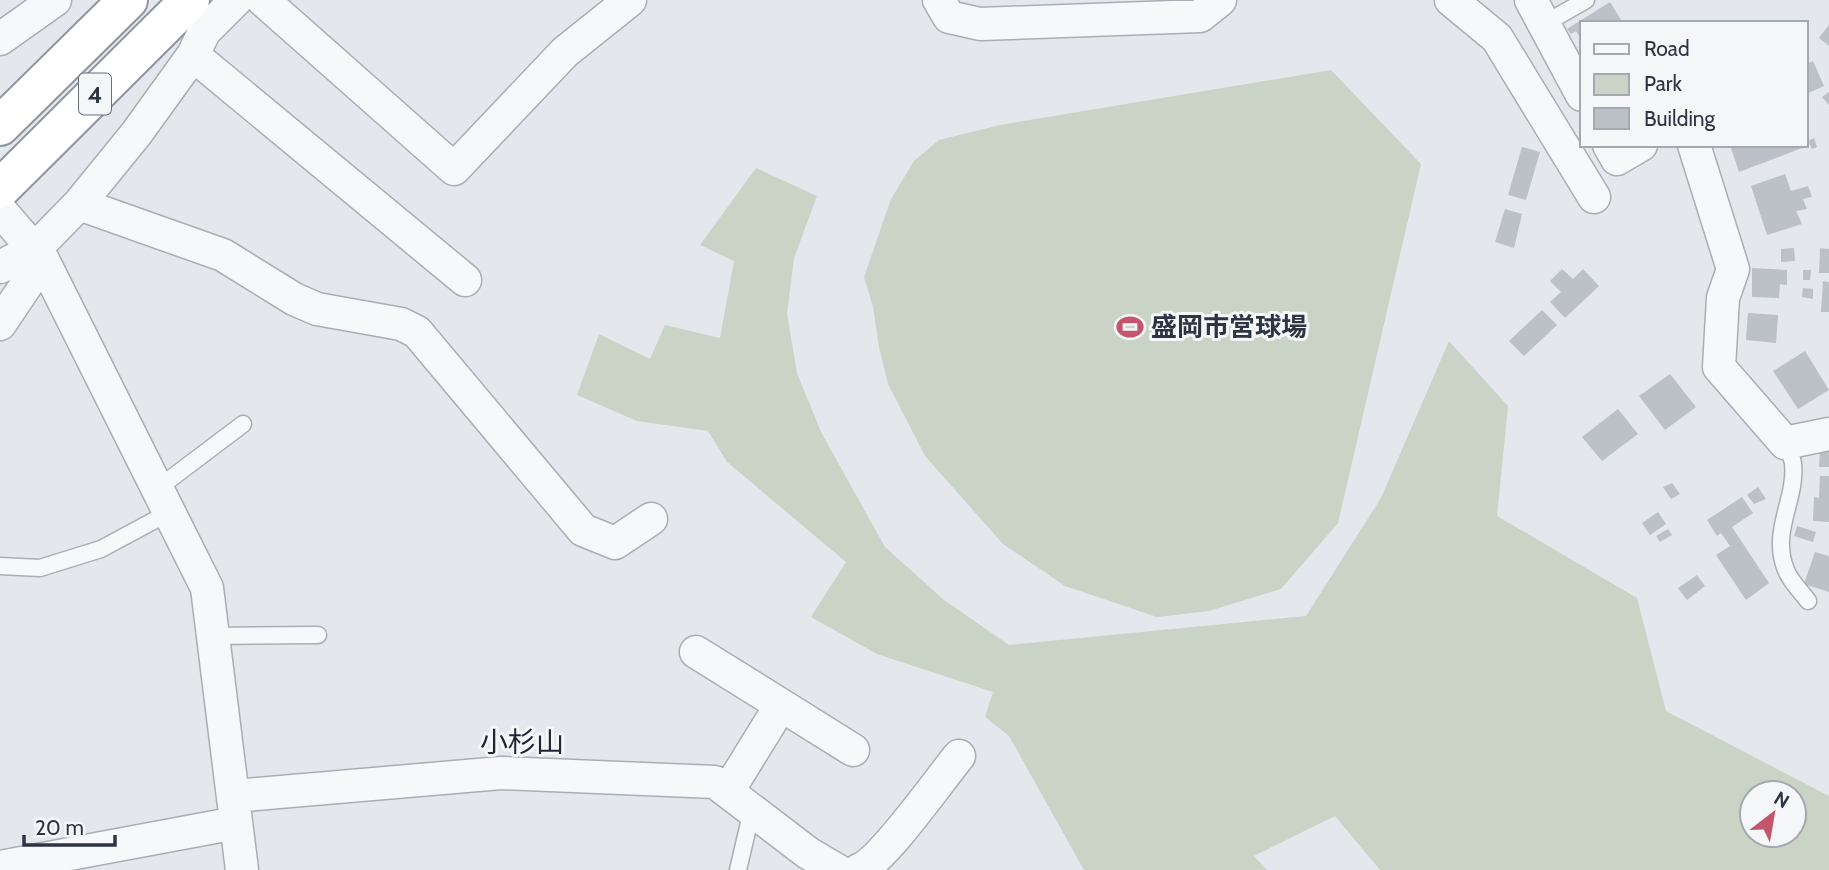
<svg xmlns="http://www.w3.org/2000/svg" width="1829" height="870" viewBox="0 0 1829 870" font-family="Cabin,'Noto Sans JP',sans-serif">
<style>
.green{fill:#cad4c6;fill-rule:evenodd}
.building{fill:#bcc0c7}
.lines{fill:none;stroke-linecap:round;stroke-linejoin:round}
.service-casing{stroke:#a9aeb5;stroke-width:19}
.minor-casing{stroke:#a9aeb5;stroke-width:35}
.trunk-casing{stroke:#8d95a0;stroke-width:42}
.service{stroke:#f7f8f9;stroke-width:16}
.minor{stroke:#f7f8f9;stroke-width:32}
.trunk{stroke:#fff;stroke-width:38}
.labels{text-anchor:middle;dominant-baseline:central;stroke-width:6;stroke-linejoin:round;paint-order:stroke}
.shield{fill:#f4f6f8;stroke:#696f79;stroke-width:2}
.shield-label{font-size:24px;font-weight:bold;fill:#2d3542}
.poi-label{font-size:26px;font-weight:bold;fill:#2d3542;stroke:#f4f6f8;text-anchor:start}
.neighbourhood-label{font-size:28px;fill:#1f2633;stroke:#f4f6f8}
</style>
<rect width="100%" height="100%" fill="#e4e7eb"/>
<path class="green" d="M1331 70 1421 164 1338 523 1281 589 1209 611 1157 617 1065 586 1003 544 925 456 888 384 879 347 873 307 864 277 891 199 914 161 939 140 1000 125Z
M756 168 817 196 794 258 787 314 797 373 821 432 885 547 944 600 1009 645 1306 616 1381 498 1449 341 1508 406 1497 516 1637 598 1666 711 1829 796V870H1380L1335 816 1254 856 1267 870H1084L1009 736 985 717 993 692 877 654 811 617 846 562 727 462 708 431 637 421 577 395 599 334 650 359 665 325 720 338 734 261 700 245ZM1794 793V835H1752V793Z"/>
<path class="building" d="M1610 2 1623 23H1582V41L1576 31 1571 34 1567 29Z
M1829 25V46L1819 38Z
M1806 57 1809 63 1813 61 1824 86 1806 94Z
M1829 92V105L1822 97Z
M1814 138 1817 147 1812 149 1808 141Z
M1730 145H1801L1802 148 1739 172Z
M1522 147 1540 152 1526 200 1508 195Z
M1785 174 1791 191 1808 186 1812 197 1803 199 1807 209 1796 211 1802 224 1767 235 1751 186Z
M1505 209 1522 214 1514 248 1495 242Z
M1794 248 1795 261 1781 262V249Z
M1820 248 1829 249V273H1819Z
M1752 268 1787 270V285L1780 284 1779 298 1752 297Z
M1562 269 1573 279 1583 269 1599 286 1565 318 1550 302 1561 292 1550 281Z
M1803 270H1811L1810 280H1803Z
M1823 281 1829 282V312H1821Z
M1803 288 1813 289V299L1802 297Z
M1542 310 1557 325 1524 356 1509 341Z
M1748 313 1778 315 1776 343 1746 340Z
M1805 351 1829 390 1798 409 1773 371Z
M1670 374 1696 407 1665 430 1639 396Z
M1618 409 1638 434 1602 461 1582 437Z
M1829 447V467H1819L1820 448Z
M1820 476H1829V522L1813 521 1814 497 1819 498Z
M1672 483 1680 494 1671 499 1663 487Z
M1758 487 1766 499 1754 504 1747 495Z
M1742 497 1753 513 1732 527 1769 583 1746 600 1716 555 1730 546 1721 533 1717 536 1707 520Z
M1658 512 1666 524 1650 535 1642 523Z
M1797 526 1816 532 1813 542 1794 536Z
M1668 529 1672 535 1660 542 1656 536Z
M1815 552 1829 556V592L1804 584Z
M1697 575 1705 586 1687 600 1678 588Z"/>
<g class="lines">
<g class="service-casing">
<path id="service" d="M1544 24 1586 0
M1785 443C1788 449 1792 457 1793 463 1797 500 1770 531 1786 570 1790 581 1801 591 1808 601
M157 489 243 424
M0 566 40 568 101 549 170 512
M215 636 318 635
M738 870 752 810"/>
</g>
<g class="minor-casing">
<path id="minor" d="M263 0 454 169 565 52 630 0
M939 0 949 17 980 24 1200 16 1220 0
M1451 0 1497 38 1594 197
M1531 0 1582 95
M0 39 55 0
M193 55 465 280
M1609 145 1617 159 1641 145
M1694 145 1733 269 1723 298 1719 367 1785 443 1829 434
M79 204 223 255 294 299 317 309 401 324 417 332 583 530 615 543 651 519
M0 210 43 260 207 588 242 870
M0 267 36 248 79 204 136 134 193 55 204 32 236 0
M0 324 43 260
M696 652 853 750
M728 791 781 705
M234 796 501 773 715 782 808 853 837 870
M0 867 236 823
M859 870C883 861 939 780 959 756"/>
</g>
<g class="trunk-casing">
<path id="trunk" d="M0 126 128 0
M0 189 190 0"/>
</g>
<use href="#service" class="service"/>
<use href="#minor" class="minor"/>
<use href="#trunk" class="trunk"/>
</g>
<defs>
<g id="stadium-bare" transform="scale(2.1)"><path d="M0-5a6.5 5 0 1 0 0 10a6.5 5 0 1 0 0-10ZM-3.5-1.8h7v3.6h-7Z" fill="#c3566a" stroke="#f4f6f8" stroke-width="2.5" paint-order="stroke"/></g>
</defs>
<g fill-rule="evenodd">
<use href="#stadium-bare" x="1130" y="327"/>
</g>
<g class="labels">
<rect class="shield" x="79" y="73.5" width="32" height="41" rx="5"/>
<g class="shield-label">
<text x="95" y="94">4</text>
</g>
<g class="poi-label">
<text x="1151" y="327">盛岡市営球場</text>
</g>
<g class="neighbourhood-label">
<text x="522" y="742">小杉山</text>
</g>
</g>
<rect x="1580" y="21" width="228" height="126" fill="#f4f6f8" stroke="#a4a9af" stroke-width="2"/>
<rect x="1594" y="44" width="35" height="10" fill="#f7f8f9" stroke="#a4a9af" stroke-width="2"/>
<text x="1644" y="56" font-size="21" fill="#2d3542">Road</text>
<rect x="1594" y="74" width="35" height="21" fill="#cad4c6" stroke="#a4a9af" stroke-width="2"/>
<text x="1644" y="91" font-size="21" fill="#2d3542">Park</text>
<rect x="1594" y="108" width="35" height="21" fill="#bcc0c7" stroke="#a4a9af" stroke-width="2"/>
<text x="1644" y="126" font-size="21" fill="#2d3542">Building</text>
<g transform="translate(1773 814) rotate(31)"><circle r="33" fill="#f4f6f8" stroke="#a4a9af" stroke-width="2"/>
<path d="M0-5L12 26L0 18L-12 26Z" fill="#c3566a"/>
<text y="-10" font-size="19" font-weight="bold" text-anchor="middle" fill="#2d3542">N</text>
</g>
<path d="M24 835v10h91v-10" fill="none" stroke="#2d3542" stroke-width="3.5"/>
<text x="35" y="835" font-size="21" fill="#2d3542" stroke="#f4f6f8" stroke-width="5" paint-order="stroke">20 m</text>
</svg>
